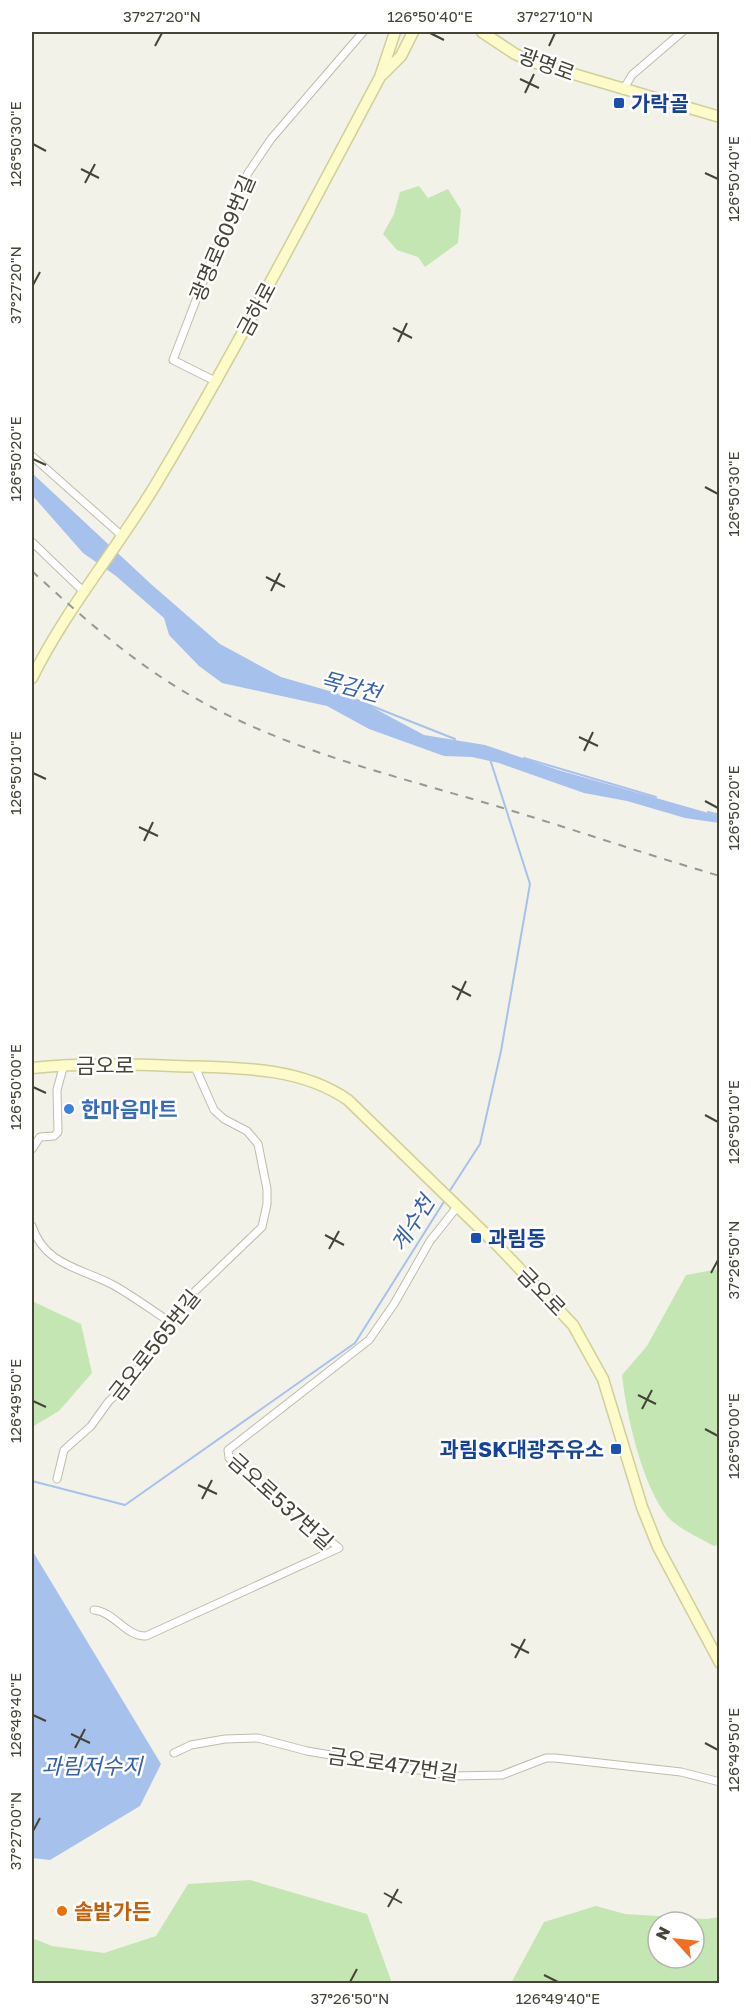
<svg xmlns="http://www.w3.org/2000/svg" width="751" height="2015" viewBox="0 0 751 2015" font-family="'Golos Text','Noto Sans KR',sans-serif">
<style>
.green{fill:#c4e6b3;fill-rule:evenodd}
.water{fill:#a7c1ed}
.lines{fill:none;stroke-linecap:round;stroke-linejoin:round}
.stream{stroke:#a7c1ed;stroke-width:2}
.minor-casing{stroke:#bebcab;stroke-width:9}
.secondary-casing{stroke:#d1cf99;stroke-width:13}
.minor{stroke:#fff;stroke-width:7}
.secondary{stroke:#fcfbc9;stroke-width:10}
.rail{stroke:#979797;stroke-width:2;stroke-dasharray:8 8;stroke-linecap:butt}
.ticks{fill:none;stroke:#464437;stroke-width:2}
.transit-dot{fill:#1a4fb4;stroke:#fff;stroke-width:2}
.shop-dot{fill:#3f7fe0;stroke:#fff;stroke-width:2}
.food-dot{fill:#e8710a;stroke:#fff;stroke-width:2}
.labels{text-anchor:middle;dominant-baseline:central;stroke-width:5;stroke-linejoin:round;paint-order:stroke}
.street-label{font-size:21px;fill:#464437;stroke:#fff}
.transit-label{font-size:21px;font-weight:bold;fill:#164399;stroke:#fff;text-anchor:start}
.shop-label{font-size:21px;font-weight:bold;fill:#366cbe;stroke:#fff;text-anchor:start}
.food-label{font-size:21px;font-weight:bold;fill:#c56008;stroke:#fff;text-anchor:start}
.water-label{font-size:22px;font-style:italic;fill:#3460ae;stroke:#fff}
.neatline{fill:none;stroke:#464437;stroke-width:2}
.ticks-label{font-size:15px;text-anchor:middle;fill:#464437}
</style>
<rect width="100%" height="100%" fill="#f3f2e8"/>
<path class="green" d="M419 186 428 198 448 189 461 210 458 243 425 267 418 257 397 250 383 234 394 214 400 192Z
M719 1269 720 1544 714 1546C700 1538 677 1528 667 1516 642 1485 626 1414 622 1375L647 1346 686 1275Z
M32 1301 81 1324 92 1373 59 1411 32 1427Z
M250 1880 367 1914 392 1983H32V1938L52 1946 104 1953 156 1936 188 1884Z
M596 1906 625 1914 707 1919 719 1917V1983H511L544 1922ZM658 1922H694V1958H658Z"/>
<path class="water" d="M32 473 152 585 220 644 281 677 357 699 424 735 485 745 558 770 719 816V823L685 818 627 801 584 793 499 763 472 757 444 756 369 729 327 706 222 683 199 666 169 635 164 618 116 576 83 553 32 495Z
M32 1550 161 1764 140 1806 50 1860 32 1858Z"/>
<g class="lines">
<path class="stream" d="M354 699 455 739
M524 758 656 797
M708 812 720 815
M449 1192 480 1144 501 1051 530 884 490 759
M32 1481 125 1505 355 1343 445 1200"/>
<g class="minor-casing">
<path id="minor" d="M623 90 632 75 682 32
M217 382 173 360 223 230 248 173 271 139 363 32
M32 456 121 535
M32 542 84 592
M32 1149 40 1137 54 1136 58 1132 57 1090 64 1064
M32 1226C45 1266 82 1268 115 1286 134 1297 152 1310 170 1322
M57 1479 64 1450 91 1426 109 1401 127 1385 186 1300 262 1227 267 1204V1189L258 1144 247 1131 224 1119 214 1110 195 1067
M94 1610C115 1612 126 1637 146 1636L339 1548 229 1458 228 1450 369 1340 394 1304 430 1241 457 1207
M174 1753 191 1745 225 1739 258 1738 307 1751 454 1776 502 1775 546 1758H555L681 1772 720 1782"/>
</g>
<g class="secondary-casing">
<path id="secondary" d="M482 32 515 54 536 63 720 117
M382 75 401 56 413 32
M32 678C67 607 119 547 159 479 237 348 308 212 380 77L395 32
M32 1068C79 1063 126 1064 174 1066 232 1068 298 1065 348 1100L499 1247 573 1325 603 1379 642 1507 658 1547 720 1663"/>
</g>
<use href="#minor" class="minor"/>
<use href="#secondary" class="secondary"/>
<path class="rail" d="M32 571C81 616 130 660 188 694 281 748 384 773 486 803 564 826 641 853 720 876"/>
</g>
<path class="ticks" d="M430 33 444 40M155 46 162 33M549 46 555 33M520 79 539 88M525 93 534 74M33 144 46 151M81 169 99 178M705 173 718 179M85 183 95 164M33 285 40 272M393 328 412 338M398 342 407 323M33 459 46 465M705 487 718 494M266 577 285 587M271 591 280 573M579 737 598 746M584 751 593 732M33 773 46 779M705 801 718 808M139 827 158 836M144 841 153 822M452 986 471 996M457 1000 466 981M33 1087 46 1093M705 1115 718 1122M325 1235 344 1245M329 1249 339 1231M711 1273 718 1260M638 1395 656 1404M33 1401 46 1407M642 1409 652 1390M705 1429 718 1436M198 1485 217 1494M202 1499 212 1480M511 1644 529 1653M515 1658 525 1639M33 1715 46 1721M71 1734 90 1743M705 1743 718 1750M75 1748 85 1729M33 1831 40 1818M384 1893 402 1903M388 1907 398 1889M544 1975 558 1982M350 1982 357 1969"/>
<g class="transit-dot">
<rect x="613" y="97" width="12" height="12" rx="3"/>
<rect x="470" y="1232" width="12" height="12" rx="3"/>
<rect x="610" y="1443" width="12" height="12" rx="3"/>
</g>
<circle class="shop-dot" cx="69" cy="1109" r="6"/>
<circle class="food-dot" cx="62" cy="1911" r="6"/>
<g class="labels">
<g class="street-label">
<text transform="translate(547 64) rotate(20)">광명로</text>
<text transform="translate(222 238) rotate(-67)">광명로609번길</text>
<text transform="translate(256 309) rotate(-62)">금하로</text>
<text x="105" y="1065">금오로</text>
<text transform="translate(542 1291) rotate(46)">금오로</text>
<text transform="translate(154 1345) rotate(-52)">금오로565번길</text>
<text transform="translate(281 1501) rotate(42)">금오로537번길</text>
<text transform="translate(393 1764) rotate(8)">금오로477번길</text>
</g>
<g class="transit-label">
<text x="631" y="103">가락골</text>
<text x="488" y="1238">과림동</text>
<text x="604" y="1449" text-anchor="end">과림SK대광주유소</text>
</g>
<g class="shop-label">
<text x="81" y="1109">한마음마트</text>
</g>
<g class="food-label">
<text x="74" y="1911">솔밭가든</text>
</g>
<g class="water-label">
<text transform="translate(351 686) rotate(15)">목감천</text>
<text transform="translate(412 1223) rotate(-58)">계수천</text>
<text x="92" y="1765">과림저수지</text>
</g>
</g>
<rect width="751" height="2015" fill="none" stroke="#ffffff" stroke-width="66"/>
<g transform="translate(676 1940) rotate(297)"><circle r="28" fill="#ffffff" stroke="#b5b4af" stroke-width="1.5"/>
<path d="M0-4.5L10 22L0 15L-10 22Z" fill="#f16e22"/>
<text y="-9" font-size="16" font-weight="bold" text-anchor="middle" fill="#464437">N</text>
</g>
<rect x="33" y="33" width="685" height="1949" class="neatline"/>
<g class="ticks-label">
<text x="162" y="22">37°27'20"N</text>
<text x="430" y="22">126°50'40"E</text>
<text x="555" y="22">37°27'10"N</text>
<text transform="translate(16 144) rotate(-90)" y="5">126°50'30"E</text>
<text transform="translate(734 179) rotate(-90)" y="5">126°50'40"E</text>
<text transform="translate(16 285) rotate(-90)" y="5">37°27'20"N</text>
<text transform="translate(16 459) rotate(-90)" y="5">126°50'20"E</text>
<text transform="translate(734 494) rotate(-90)" y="5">126°50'30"E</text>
<text transform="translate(16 773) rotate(-90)" y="5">126°50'10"E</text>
<text transform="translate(734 808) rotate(-90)" y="5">126°50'20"E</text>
<text transform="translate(16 1087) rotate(-90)" y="5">126°50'00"E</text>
<text transform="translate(734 1122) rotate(-90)" y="5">126°50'10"E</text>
<text transform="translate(734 1260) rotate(-90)" y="5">37°26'50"N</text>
<text transform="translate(16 1401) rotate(-90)" y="5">126°49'50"E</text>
<text transform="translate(734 1436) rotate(-90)" y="5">126°50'00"E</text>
<text transform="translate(16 1715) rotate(-90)" y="5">126°49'40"E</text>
<text transform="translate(734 1750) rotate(-90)" y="5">126°49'50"E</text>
<text transform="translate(16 1831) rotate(-90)" y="5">37°27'00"N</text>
<text x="350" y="2004">37°26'50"N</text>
<text x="558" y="2004">126°49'40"E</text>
</g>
</svg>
